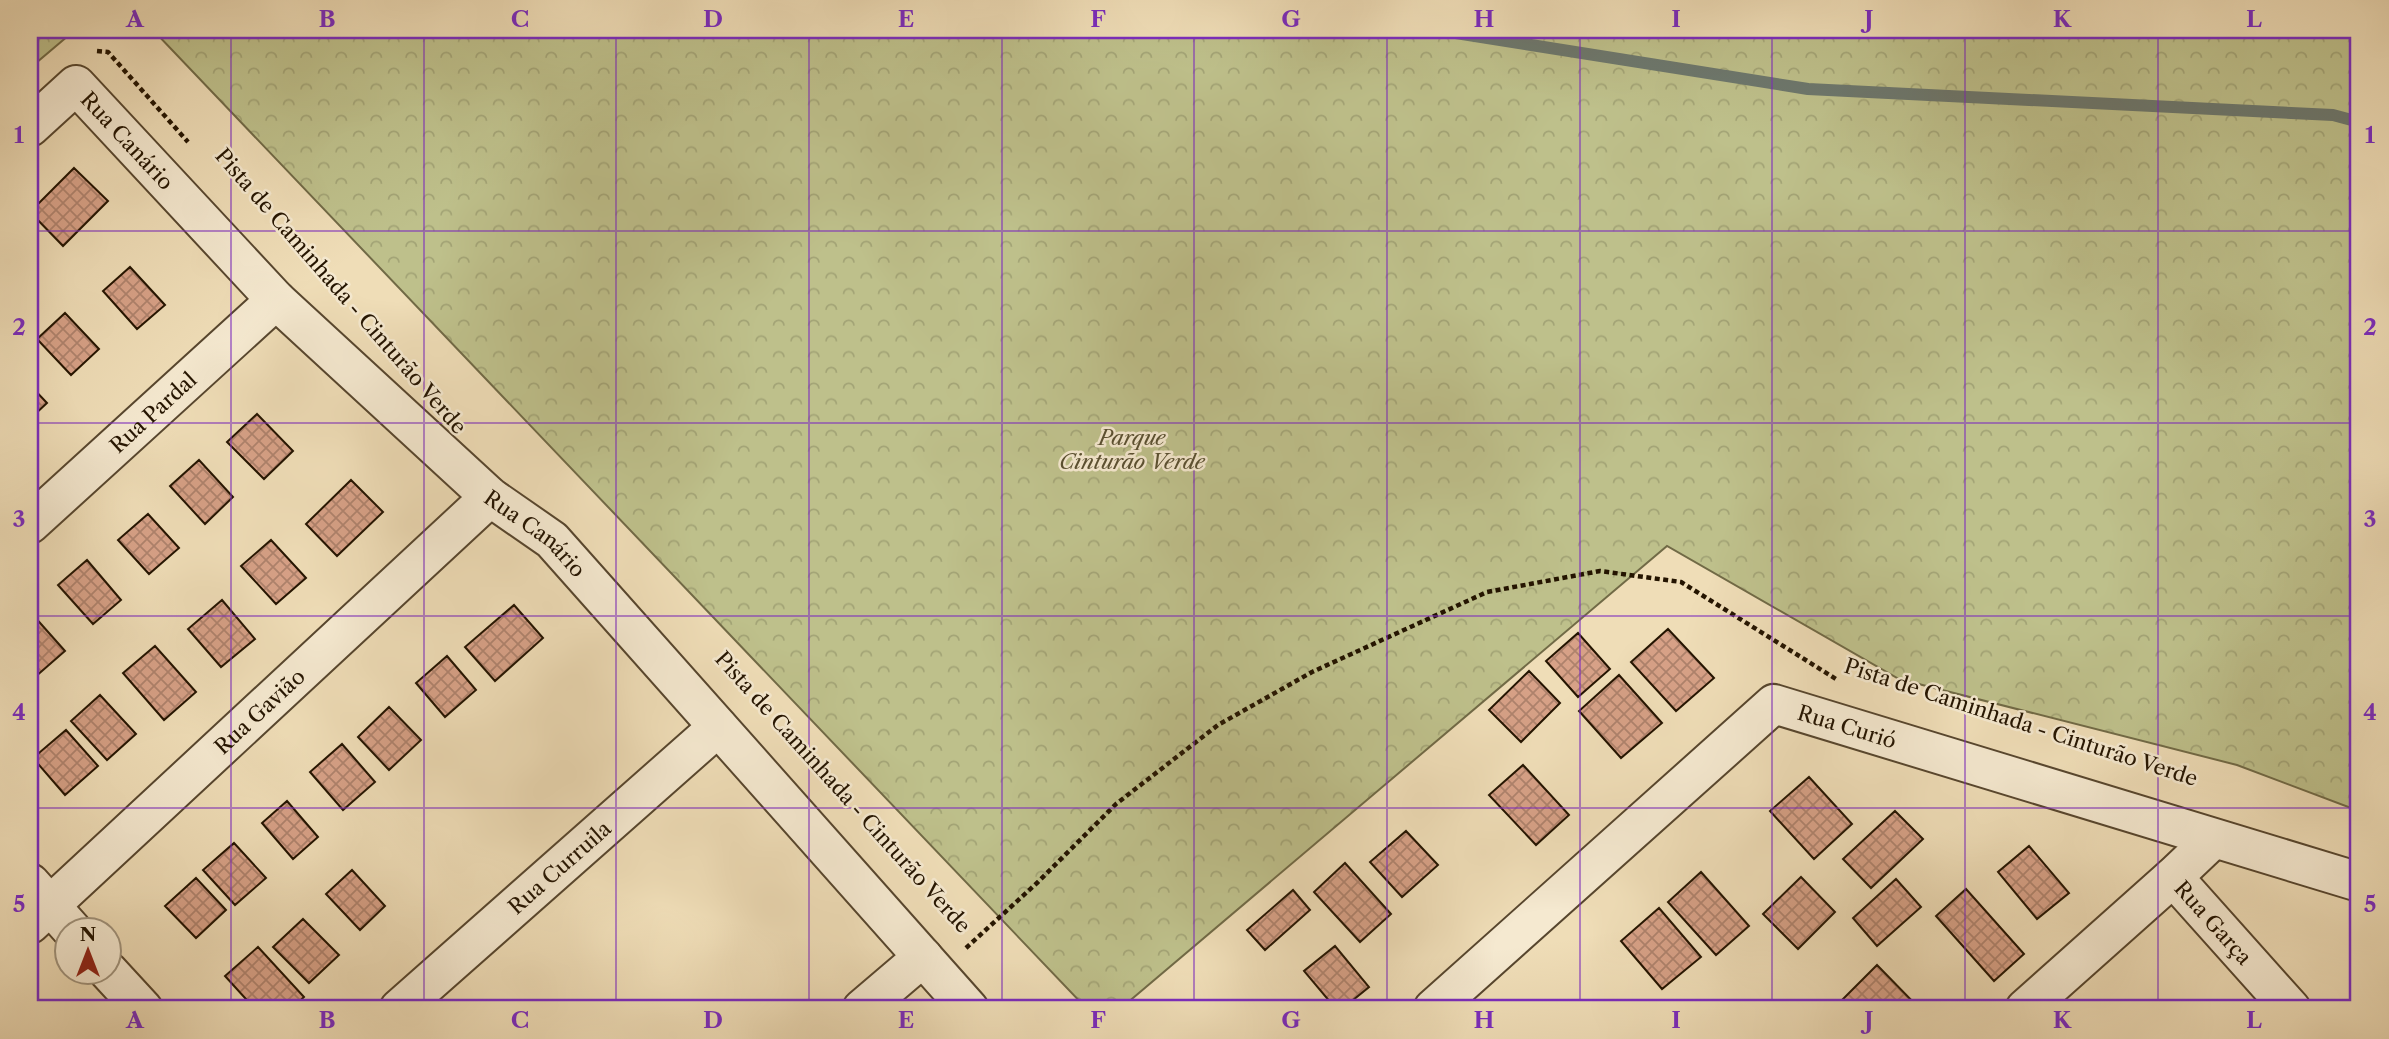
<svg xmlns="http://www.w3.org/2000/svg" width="2389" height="1039" viewBox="0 0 2389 1039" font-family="'Libre Caslon Text',serif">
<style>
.forest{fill:url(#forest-crowns);stroke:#716a46;stroke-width:2}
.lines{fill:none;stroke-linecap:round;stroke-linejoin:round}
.stream{stroke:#6d786e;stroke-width:12}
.building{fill:url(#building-cross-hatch);stroke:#241400;stroke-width:2}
.street-casing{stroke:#57462e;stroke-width:42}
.path{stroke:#241400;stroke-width:4.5;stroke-dasharray:5 3.5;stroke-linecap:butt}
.street{stroke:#f5e9d0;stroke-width:38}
.grid{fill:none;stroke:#7b2cbf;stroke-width:2;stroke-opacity:0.55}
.labels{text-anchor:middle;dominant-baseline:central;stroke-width:5;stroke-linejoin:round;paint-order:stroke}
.street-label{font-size:21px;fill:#241400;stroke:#f5e9d0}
.park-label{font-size:21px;font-style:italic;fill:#5a5031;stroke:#f5e9d0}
.neatline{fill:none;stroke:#7b2cbf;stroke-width:2.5}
.grid-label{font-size:23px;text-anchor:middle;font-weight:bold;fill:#7b2cbf}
</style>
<defs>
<pattern id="forest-crowns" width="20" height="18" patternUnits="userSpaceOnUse" patternTransform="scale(1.75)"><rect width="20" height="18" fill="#bec08b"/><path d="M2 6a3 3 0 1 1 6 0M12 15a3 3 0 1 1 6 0" fill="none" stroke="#a3a476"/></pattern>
<pattern id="building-cross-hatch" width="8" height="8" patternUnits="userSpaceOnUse" patternTransform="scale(1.75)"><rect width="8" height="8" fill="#d7a187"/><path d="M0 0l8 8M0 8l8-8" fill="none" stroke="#ae826c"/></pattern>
</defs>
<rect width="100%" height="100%" fill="#efddb7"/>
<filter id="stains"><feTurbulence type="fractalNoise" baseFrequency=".00286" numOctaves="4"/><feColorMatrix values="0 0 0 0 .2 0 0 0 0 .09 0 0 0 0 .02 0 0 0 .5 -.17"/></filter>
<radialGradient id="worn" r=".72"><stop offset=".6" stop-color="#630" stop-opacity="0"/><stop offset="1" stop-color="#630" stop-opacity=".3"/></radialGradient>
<path class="forest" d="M30 30H75L30 68Z
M153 30H2359V811L2237 765 1899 679 1667 546 1120 1009H1087Z"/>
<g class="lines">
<path class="stream" d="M1437 30 1808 89 2333 115 2359 122"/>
</g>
<path class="building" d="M74 168 108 201 63 246 30 212Z
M130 267 165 305 137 329 103 291Z
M65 313 99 349 71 375 37 339Z
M30 385 47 403 30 419Z
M257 414 293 451 264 479 227 442Z
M199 460 233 497 205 524 170 486Z
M351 480 383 512 337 556 306 524Z
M148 514 179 548 149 574 118 540Z
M271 540 306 578 276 604 241 566Z
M87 560 121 600 93 624 58 585Z
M222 600 255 639 221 667 188 629Z
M514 605 543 638 495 681 465 647Z
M33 615 65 651 35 677 30 671V619Z
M1668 629 1714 678 1676 711 1631 662Z
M1578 633 1610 669 1578 697 1546 661Z
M155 646 196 692 164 720 123 673Z
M447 656 476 690 445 717 416 683Z
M1529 671 1560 703 1521 742 1489 710Z
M1619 675 1662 723 1621 758 1579 711Z
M100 695 136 734 107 760 71 721Z
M389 707 421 740 389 770 358 737Z
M66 730 98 766 65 795 33 758Z
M342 744 375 782 343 810 310 772Z
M1523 765 1569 815 1536 845 1489 795Z
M1809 777 1852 824 1814 859 1770 811Z
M287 801 318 837 293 859 262 823Z
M1895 811 1923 839 1871 888 1843 859Z
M1406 831 1438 865 1402 897 1370 862Z
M234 843 266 878 235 905 203 870Z
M2029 846 2069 893 2037 919 1998 872Z
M1345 863 1391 914 1360 942 1314 892Z
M352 870 385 906 360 930 326 894Z
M1701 872 1749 926 1716 955 1668 902Z
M1801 877 1835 912 1798 949 1763 914Z
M196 878 226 910 196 938 165 906Z
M1896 879 1921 907 1877 946 1853 918Z
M1966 889 2024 954 1994 981 1936 916Z
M1293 890 1310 910 1265 950 1247 930Z
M1659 908 1701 957 1662 989 1621 941Z
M303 919 339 955 309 983 273 947Z
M1335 946 1369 987 1342 1009H1336L1304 971Z
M258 947 304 997 291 1009H255L225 976Z
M1877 965 1920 1009H1853L1843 999Z"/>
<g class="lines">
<g class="street-casing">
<g id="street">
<path id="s1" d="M30 127 76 85 276 300 490 497 552 540 969 1009"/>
<path id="s2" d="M30 524 276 300"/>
<path id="s3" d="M2213 839 2173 877 2291 1009"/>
<path d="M30 883 72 930"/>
<path id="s4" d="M30 924 490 497"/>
<path d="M108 971 143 1009"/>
<path id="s5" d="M399 1009 718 727"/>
<path d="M862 1009 923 957"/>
<path id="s6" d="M1433 1009 1774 704 2359 882"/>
<path d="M2025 1009 2173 877"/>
</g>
</g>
<path class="path" d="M97 51 108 52 188 142
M966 948 1038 882 1116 804 1218 725 1312 672 1487 592 1600 571 1681 582 1836 679"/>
<use href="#street" class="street"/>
</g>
<path class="grid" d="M231 30V1009M424 30V1009M616 30V1009M809 30V1009M1002 30V1009M1194 30V1009M1387 30V1009M1580 30V1009M1772 30V1009M1965 30V1009M2158 30V1009M30 231H2359M30 423H2359M30 616H2359M30 808H2359"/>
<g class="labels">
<g class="street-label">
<text stroke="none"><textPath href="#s1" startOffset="138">Rua Canário</textPath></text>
<text transform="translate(341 291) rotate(49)">Pista de Caminhada - Cinturão Verde</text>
<text stroke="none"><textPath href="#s2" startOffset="166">Rua Pardal</textPath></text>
<text stroke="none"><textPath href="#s1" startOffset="705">Rua Canário</textPath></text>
<text stroke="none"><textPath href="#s4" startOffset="313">Rua Gavião</textPath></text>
<text transform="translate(2021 722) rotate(18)">Pista de Caminhada - Cinturão Verde</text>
<text stroke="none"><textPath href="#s6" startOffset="534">Rua Curió</textPath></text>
<text transform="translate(843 792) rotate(48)">Pista de Caminhada - Cinturão Verde</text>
<text stroke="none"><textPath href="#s5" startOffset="214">Rua Curruila</textPath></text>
<text stroke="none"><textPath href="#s3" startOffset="116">Rua Garça</textPath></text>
</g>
<g class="park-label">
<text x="1132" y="437">Parque<tspan x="1132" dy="24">Cinturão Verde</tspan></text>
</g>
</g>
<rect width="2389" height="1039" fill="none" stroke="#efddb7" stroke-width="77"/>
<g transform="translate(88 951)"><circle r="33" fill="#f5e9d0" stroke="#a1947d" stroke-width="2"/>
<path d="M0-5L12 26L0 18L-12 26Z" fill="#8f2418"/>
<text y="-10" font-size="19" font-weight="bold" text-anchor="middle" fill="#241400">N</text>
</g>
<rect x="38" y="38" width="2312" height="962" class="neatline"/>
<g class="grid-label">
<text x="135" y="27">A</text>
<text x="327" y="27">B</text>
<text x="520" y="27">C</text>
<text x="713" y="27">D</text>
<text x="906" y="27">E</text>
<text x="1098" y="27">F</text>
<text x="1291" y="27">G</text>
<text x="1484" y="27">H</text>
<text x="1676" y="27">I</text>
<text x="1869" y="27">J</text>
<text x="2062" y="27">K</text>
<text x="2254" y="27">L</text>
<text x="19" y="143">1</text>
<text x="2370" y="143">1</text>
<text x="19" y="335">2</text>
<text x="2370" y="335">2</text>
<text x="19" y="527">3</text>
<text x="2370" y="527">3</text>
<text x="19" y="720">4</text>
<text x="2370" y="720">4</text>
<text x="19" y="912">5</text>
<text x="2370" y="912">5</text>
<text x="135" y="1028">A</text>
<text x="327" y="1028">B</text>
<text x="520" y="1028">C</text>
<text x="713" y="1028">D</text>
<text x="906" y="1028">E</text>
<text x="1098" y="1028">F</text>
<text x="1291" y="1028">G</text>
<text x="1484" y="1028">H</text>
<text x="1676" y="1028">I</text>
<text x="1869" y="1028">J</text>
<text x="2062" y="1028">K</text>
<text x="2254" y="1028">L</text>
</g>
<rect width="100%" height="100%" filter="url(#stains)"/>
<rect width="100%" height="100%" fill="url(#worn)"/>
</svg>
